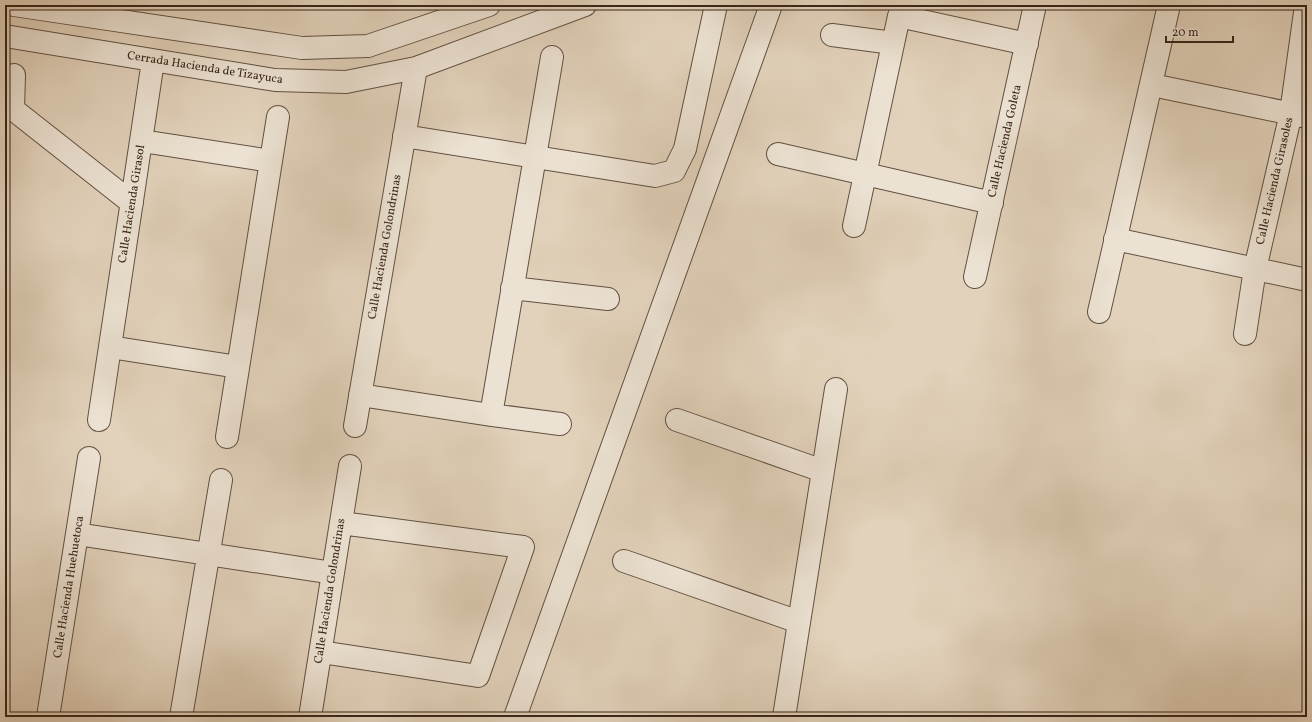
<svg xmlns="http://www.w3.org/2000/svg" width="1312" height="722" viewBox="0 0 1312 722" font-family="Vollkorn,serif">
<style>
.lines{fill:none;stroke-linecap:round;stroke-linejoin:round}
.minor-casing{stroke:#625042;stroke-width:24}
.minor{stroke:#ece2d3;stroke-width:22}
.labels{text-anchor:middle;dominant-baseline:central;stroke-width:3;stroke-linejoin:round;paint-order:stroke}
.street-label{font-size:12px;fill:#382519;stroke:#ece2d3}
</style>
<rect width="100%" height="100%" fill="#e2d2bb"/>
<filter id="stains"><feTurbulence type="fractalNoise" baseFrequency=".005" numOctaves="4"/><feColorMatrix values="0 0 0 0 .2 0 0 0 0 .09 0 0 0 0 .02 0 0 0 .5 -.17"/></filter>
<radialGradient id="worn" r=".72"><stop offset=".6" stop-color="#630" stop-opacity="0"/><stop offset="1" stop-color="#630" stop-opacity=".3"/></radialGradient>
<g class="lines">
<g class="minor-casing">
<path id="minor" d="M14 5 302 48 368 46 489 5
M832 35 893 43
M5 36 275 80 346 82 416 68 585 5
M1152 85 1307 117
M5 103 132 203
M13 110 14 75
M404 136 655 176 674 171 685 149 716 5
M142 141 271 161
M778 154 992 203
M854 226 899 16 1027 44
M1115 239 1307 280
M975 277 1035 5
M512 288 608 299
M1099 312 1169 5
M1245 334 1255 269 1291 113 1306 5
M110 347 238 367
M360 395 491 415 560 424
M491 415 552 57
M99 420 153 61
M677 420 823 471
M355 426 416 68
M227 437 278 117
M77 534 333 573
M624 561 799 622
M321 652 478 676 523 547 341 523
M48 717 89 458
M181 717 221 480
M310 717 350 466
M515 717 771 5
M784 717 836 389"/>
</g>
<use href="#minor" class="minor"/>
</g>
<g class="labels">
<g class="street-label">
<text transform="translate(205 68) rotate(9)">Cerrada Hacienda de Tizayuca</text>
<text transform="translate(1005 141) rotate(-77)">Calle Hacienda Goleta</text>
<text transform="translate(1275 181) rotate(-77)">Calle Hacienda Girasoles</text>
<text transform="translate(132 204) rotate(-81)">Calle Hacienda Girasol</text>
<text transform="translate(385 247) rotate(-80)">Calle Hacienda Golondrinas</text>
<text transform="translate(69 587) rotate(-81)">Calle Hacienda Huehuetoca</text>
<text transform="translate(330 591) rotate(-81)">Calle Hacienda Golondrinas</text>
</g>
</g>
<rect width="1312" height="722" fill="none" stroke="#e2d2bb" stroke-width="20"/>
<rect x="6" y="6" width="1300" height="710" fill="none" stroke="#382519" stroke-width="2"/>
<rect x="10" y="10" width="1292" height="702" fill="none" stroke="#382519"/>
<path d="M1166 36v6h67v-6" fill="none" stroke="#382519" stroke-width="2"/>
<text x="1172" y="36" font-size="12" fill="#382519" stroke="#ece2d3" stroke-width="3" paint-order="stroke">20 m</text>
<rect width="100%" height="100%" filter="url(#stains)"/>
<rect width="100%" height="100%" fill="url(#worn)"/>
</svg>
